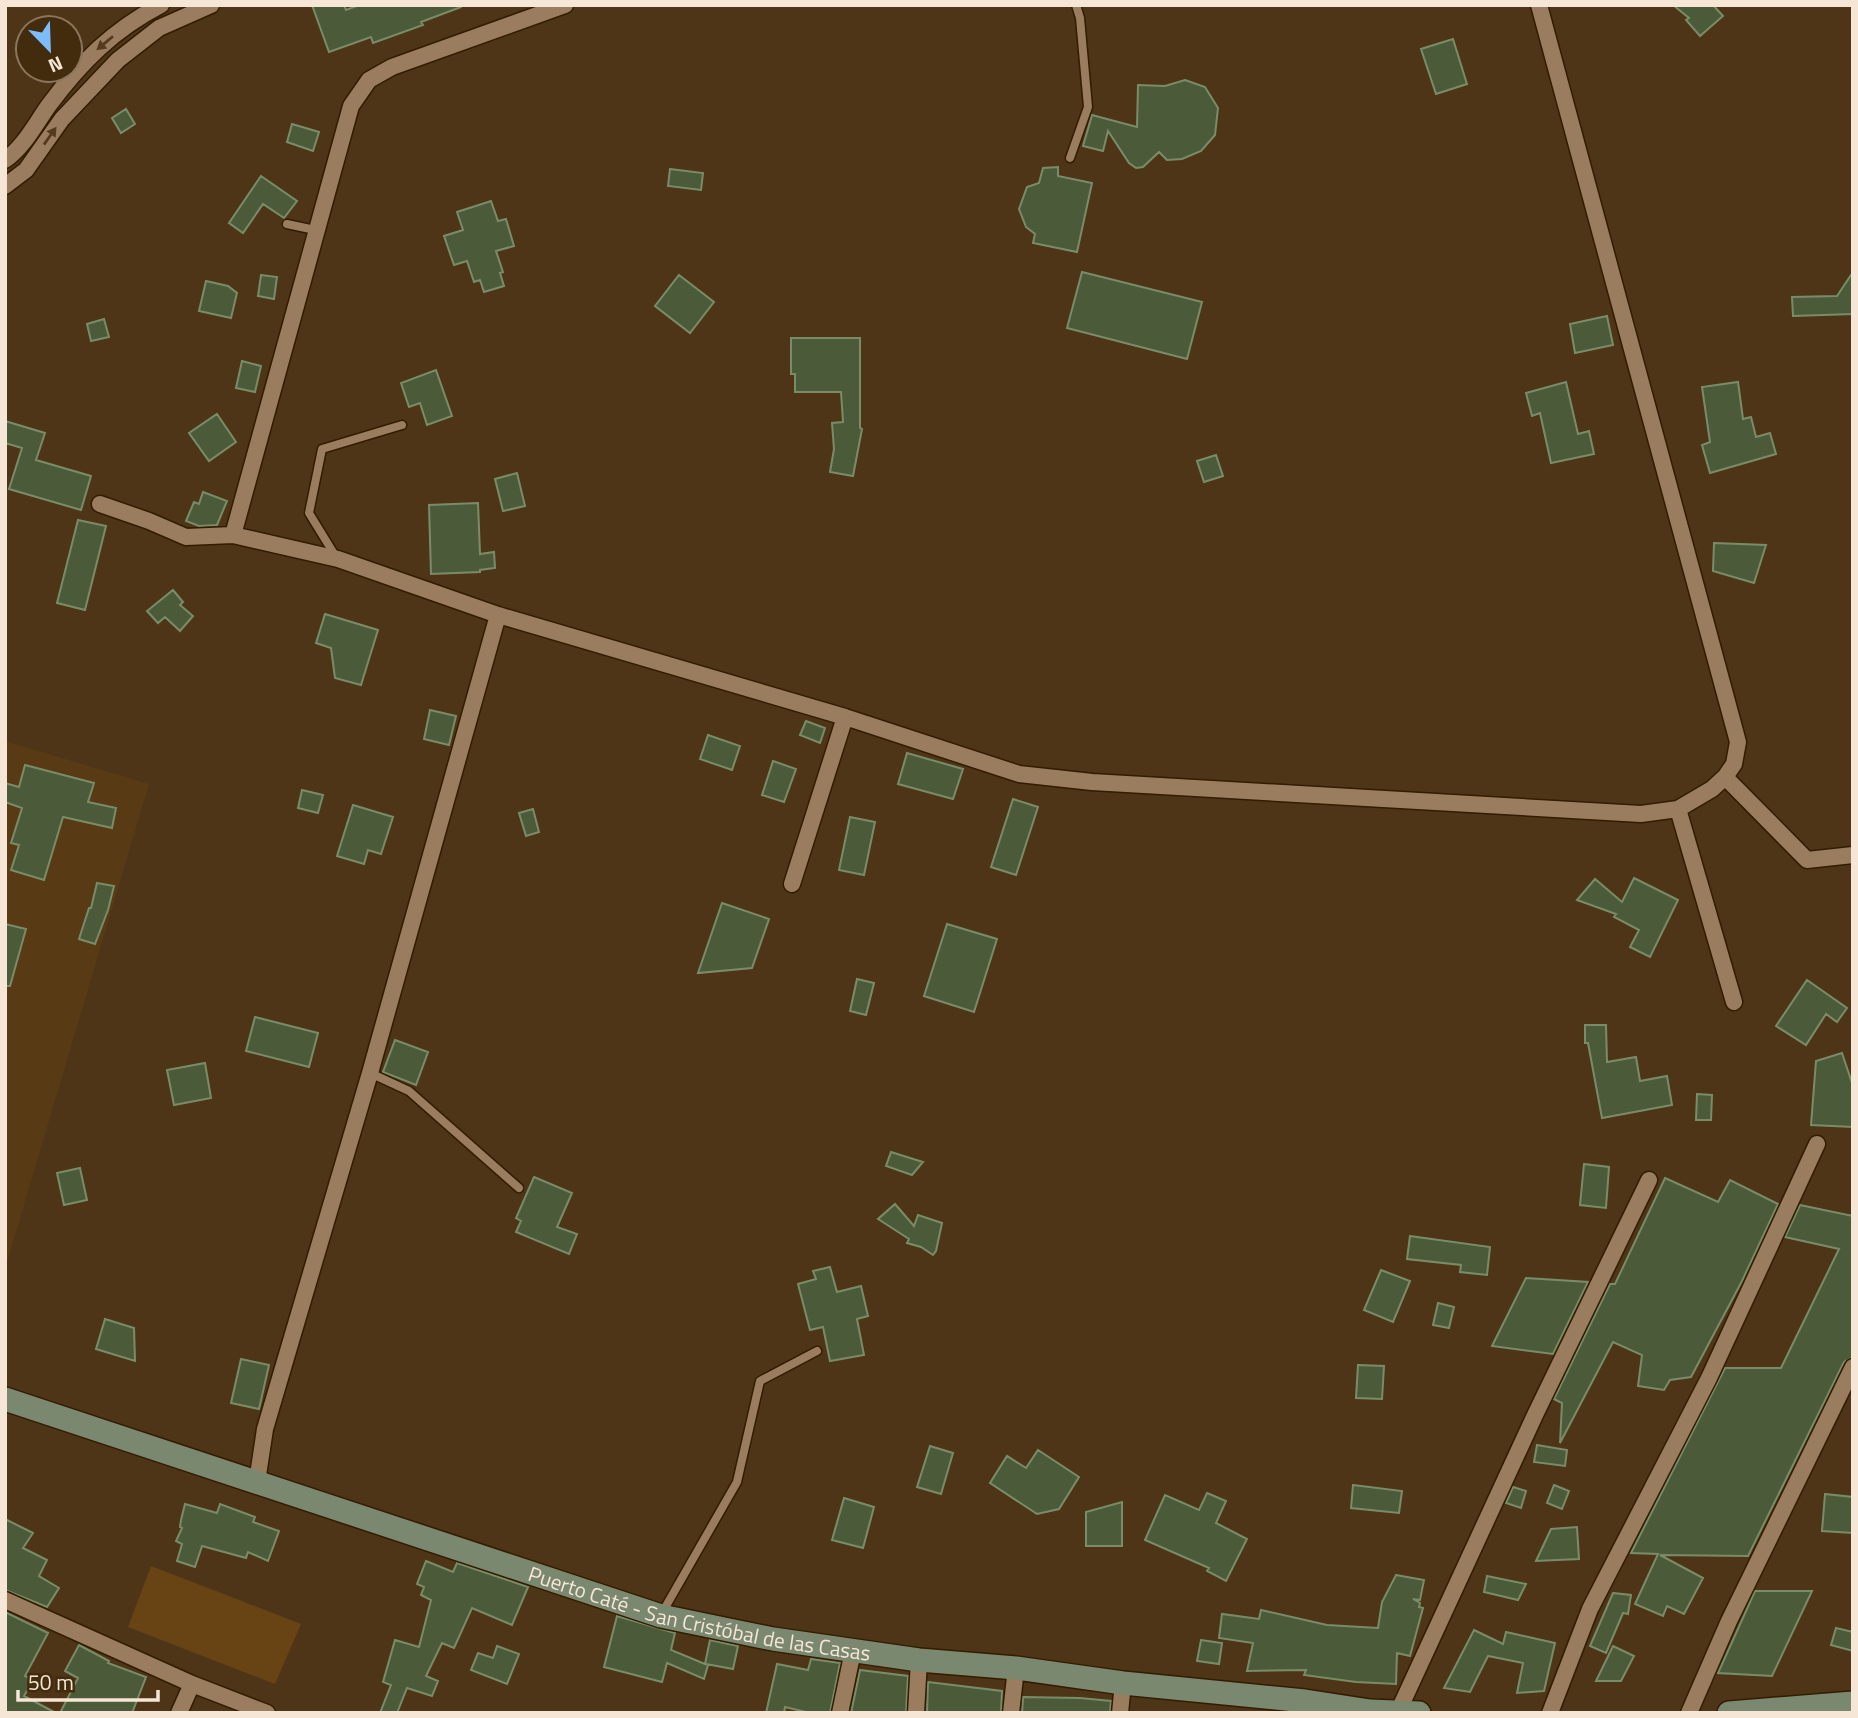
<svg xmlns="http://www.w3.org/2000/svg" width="1858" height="1718" viewBox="0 0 1858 1718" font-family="'Titillium Web',sans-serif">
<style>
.built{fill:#583a15}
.garden{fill:#684415}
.building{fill:#4b5b39;stroke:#7a8c67;stroke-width:2}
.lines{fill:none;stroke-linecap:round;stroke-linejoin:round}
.lane-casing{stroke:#331c00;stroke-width:11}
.street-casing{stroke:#331c00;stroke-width:19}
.secondary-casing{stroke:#331c00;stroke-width:26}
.lane{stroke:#997d5e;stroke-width:8}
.street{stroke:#997d5e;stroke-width:16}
.secondary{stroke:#7a8870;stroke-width:23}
.oneway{fill:#543b1d}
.labels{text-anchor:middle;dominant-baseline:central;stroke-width:5;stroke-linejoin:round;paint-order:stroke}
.street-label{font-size:21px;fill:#f6e6d5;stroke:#432b0d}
</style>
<rect width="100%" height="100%" fill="#4e3518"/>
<path class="built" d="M5 741 149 784 5 1269Z"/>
<path class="garden" d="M151 1566 301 1624 275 1684 128 1627Z"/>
<path class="building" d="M312 5H344L346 10 359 5H461V7L421 22 423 25 373 43 371 37 329 52Z
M1673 5H1713L1723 16 1700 36 1686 20 1689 18Z
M1453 39 1467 84 1436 94 1421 49Z
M1185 80 1205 87 1218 108 1215 135 1201 151 1182 159 1167 160 1159 152 1143 167 1136 168 1129 163 1108 131 1103 151 1083 146 1092 115 1137 127 1138 85 1165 86Z
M126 109 135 124 121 133 112 118Z
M292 124 319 132 313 151 287 142Z
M1058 167V176L1092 183 1077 252 1033 243 1035 234 1026 227 1019 209 1027 187 1039 183 1043 168Z
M670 169 703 173 701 190 668 186Z
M261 176 297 201 284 218 263 204 243 233 229 223Z
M491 201 498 221 506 219 514 246 496 251 503 272 500 273 504 286 484 292 480 280 474 282 467 261 454 265 444 236 463 230 457 212Z
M1082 272 1202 302 1187 359 1067 328Z
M1853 272V314L1793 316 1792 297 1837 296Z
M261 275 277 277 274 299 258 296Z
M679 275 714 302 690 333 655 306Z
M206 281 228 286 237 293 231 318 199 311Z
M1607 316 1613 345 1575 353 1570 324Z
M104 319 109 337 91 341 87 324Z
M791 338H860V428L862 429 853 476 830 472 834 449 832 423 843 422 841 392H795V374H791Z
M242 361 261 366 255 392 236 388Z
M436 370 452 416 427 425 420 403 409 407 401 383Z
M1566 382 1578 434 1589 431 1594 454 1551 463 1540 413 1532 416 1526 393Z
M1738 382 1743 419 1751 417 1756 437 1770 433 1776 454 1710 473 1702 445 1710 442 1702 387Z
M217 414 236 442 209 461 189 433Z
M5 421 45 433 36 460 91 476 81 510 9 489 22 448 5 443Z
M1216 455 1223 476 1204 482 1197 461Z
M517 473 525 506 503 511 495 479Z
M203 492 227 501 217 525 199 526 186 521 194 502 199 504Z
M478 503 480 554 494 552 495 568 480 570V572L431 574 429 505Z
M78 520 106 526 85 610 57 603Z
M1714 543 1766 545 1754 583 1713 571Z
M173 590 183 602 180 605 193 616 180 631 165 617 158 623 147 611Z
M325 614 378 630 361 685 335 678 331 648 316 643Z
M430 710 456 716 449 745 424 739Z
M806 721 825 728 820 743 800 735Z
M708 735 740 746 732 770 700 759Z
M907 753 963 769 953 799 898 784Z
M773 761 796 769 784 802 762 795Z
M25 765 94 783 88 802 116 808 112 828 63 817 44 880 11 870 19 845 11 843 22 808 5 802V783L19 787Z
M302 790 323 795 318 813 298 808Z
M1013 799 1038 807 1016 875 991 867Z
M353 805 393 817 381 854 368 850 364 864 337 856Z
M533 809 539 832 526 836 519 813Z
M850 817 875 822 864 875 839 870Z
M1634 878 1678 900 1650 957 1630 947 1639 930 1614 917 1616 914 1577 900 1595 879 1622 902Z
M97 883 114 886 108 910 95 944 79 939 89 908H91Z
M722 903 769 919 752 968 698 973Z
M5 924 26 929 10 986H5Z
M947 924 997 939 974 1012 924 996Z
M857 979 874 983 866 1015 850 1011Z
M1807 980 1847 1008 1837 1022 1826 1014 1806 1045 1776 1026Z
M255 1017 318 1033 309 1067 246 1051Z
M1585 1025H1606L1607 1062 1636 1057 1640 1081 1667 1076 1672 1105 1602 1118 1588 1043H1585Z
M395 1040 428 1052 416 1085 383 1072Z
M1842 1053 1853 1086V1127L1811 1125 1816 1061Z
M205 1063 211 1098 174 1105 167 1070Z
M1697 1094 1712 1095 1711 1120H1696Z
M891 1152 923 1162 912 1175 886 1166Z
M1584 1164 1609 1167 1606 1208 1580 1205Z
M80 1168 87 1200 64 1205 57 1173Z
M534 1177 572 1193 557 1227 577 1234 569 1254 516 1232 521 1221 516 1218Z
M1665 1178 1718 1202 1730 1180 1778 1204 1742 1281 1691 1377 1670 1380 1664 1390 1638 1386 1642 1355 1613 1342 1560 1443 1562 1403 1554 1399 1610 1284H1615Z
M895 1204 914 1226 918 1215 942 1223 936 1251 933 1255 921 1247 907 1243 909 1239 878 1219Z
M1800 1205 1853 1216V1357L1844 1362 1748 1556 1660 1555 1703 1578 1684 1614 1667 1606 1663 1616 1635 1604 1658 1554 1631 1553 1633 1549 1725 1368H1781L1839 1249 1785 1237Z
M1410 1236 1490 1247 1487 1275 1460 1272 1461 1265 1407 1259Z
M830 1267 837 1292 861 1286 868 1316 857 1319 864 1355 830 1361 823 1327 810 1330 798 1284 816 1279 813 1271Z
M1381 1270 1410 1281 1393 1322 1364 1310Z
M1526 1278 1588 1282 1553 1354 1492 1346Z
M1438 1303 1454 1307 1449 1328 1433 1325Z
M105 1319 134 1328 135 1361 96 1349Z
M241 1359 269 1365 259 1409 231 1403Z
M1358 1365 1384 1366 1382 1399 1356 1398Z
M1537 1445 1567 1450 1565 1466 1534 1462Z
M930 1446 953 1453 941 1494 917 1487Z
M1038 1450 1079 1477 1059 1509 1037 1514 990 1483 1007 1456 1026 1468Z
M1353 1485 1402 1491 1399 1513 1351 1508Z
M1554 1485 1569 1491 1562 1509 1547 1503Z
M1513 1487 1526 1491 1521 1508 1506 1503Z
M1207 1493 1226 1501 1216 1523 1247 1539 1226 1581 1207 1571 1209 1568 1145 1540 1165 1495 1199 1510Z
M1825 1494 1853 1497V1533L1822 1531Z
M844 1498 874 1507 863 1548 832 1540Z
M1122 1502V1546H1086V1512Z
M185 1504 217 1513 220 1504 255 1517 253 1522 279 1531 268 1561 248 1552 246 1558 202 1546 195 1567 177 1561 182 1544 176 1541 182 1528 180 1527 181 1520Z
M5 1519 33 1533 23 1548 47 1560 39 1576 59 1588 47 1607 5 1590Z
M1577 1527 1579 1559 1536 1561 1551 1529Z
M426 1561 453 1572 457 1563 528 1587 512 1625 472 1608 454 1648 442 1643 426 1676 438 1681 432 1696 407 1688 397 1713H380L391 1685 383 1682 395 1640 419 1647 431 1600 421 1595 424 1587 417 1584Z
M1396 1575 1424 1580 1420 1600 1413 1599 1420 1603 1419 1607 1423 1608 1410 1656 1397 1653 1396 1684 1356 1682 1304 1675 1306 1670 1247 1671 1253 1643 1219 1638 1222 1614 1259 1619 1261 1610 1327 1625 1378 1628 1382 1602Z
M1487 1576 1526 1584 1518 1600 1484 1592Z
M1755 1591H1812L1772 1676 1718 1673Z
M1613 1593 1631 1595 1628 1614 1623 1613 1606 1653 1590 1646Z
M5 1612 48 1633 25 1676 33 1680 24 1696 56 1713H5Z
M617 1616 675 1633 671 1650 705 1664 710 1640 738 1646 733 1669 706 1664 708 1665 704 1679 667 1663 662 1682 604 1667Z
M1836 1628 1853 1632V1651L1831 1645Z
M1474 1630 1503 1644 1506 1632 1555 1643 1544 1691 1517 1693 1523 1663 1488 1656 1470 1692 1444 1688Z
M1201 1640 1222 1643 1219 1664 1197 1661Z
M79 1645 109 1661 108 1663 146 1677 132 1713H60L78 1678 65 1671Z
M497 1646 519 1654 507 1684 471 1670 478 1653 493 1658Z
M1613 1646 1634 1656 1621 1681H1596Z
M811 1659 840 1663 830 1713H810L785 1707 784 1713H766L777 1664 808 1670Z
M860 1670 908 1676 906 1713H851Z
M928 1682 1002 1691 1001 1713 927 1712Z
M1023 1697 1080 1698 1111 1701 1110 1713H1022Z"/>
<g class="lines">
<g class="lane-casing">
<path id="lane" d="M1070 158 1088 107 1080 18 1076 5
M287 224 315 230
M336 557 309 513 322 449 402 425
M370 1073 409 1091 519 1188
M662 1613 737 1482 760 1381 817 1351"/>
</g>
<g class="street-casing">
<path id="street" d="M5 160C24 147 36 123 49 105 81 62 113 30 161 5
M5 186 26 170 62 119 118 60 159 28 211 5
M100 504 149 521 186 537 233 535 338 559 498 615 845 717 1019 774 1092 782 1641 814 1678 809 1712 789 1725 777 1734 764 1738 742 1539 5
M233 535 351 106 369 80 392 67 565 5
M1725 777 1807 860 1853 855
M1678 809 1734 1002
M792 884 845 717
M257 1482 265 1429 370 1073 498 615
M5 1600 192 1684 267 1713
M1398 1712 1535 1415 1649 1180
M179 1713 192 1684
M840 1713 853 1651
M916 1713 919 1660
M1011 1713 1016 1668
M1120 1713 1123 1683
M1550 1713 1590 1609 1709 1378 1817 1144
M1689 1713 1729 1621 1853 1367"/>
</g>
<g class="secondary-casing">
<g id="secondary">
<path id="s1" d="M5 1399 661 1616 773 1639 919 1660 1016 1668 1123 1683 1305 1701 1370 1711 1419 1713"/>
<path d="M1729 1713 1853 1703"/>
</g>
</g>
<use href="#lane" class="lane"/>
<use href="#street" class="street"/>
<use href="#secondary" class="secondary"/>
</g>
<defs><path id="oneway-solid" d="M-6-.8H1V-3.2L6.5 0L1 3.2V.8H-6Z" transform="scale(1.75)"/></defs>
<g class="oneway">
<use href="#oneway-solid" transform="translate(105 43) rotate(140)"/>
<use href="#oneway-solid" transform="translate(50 136) rotate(-55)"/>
</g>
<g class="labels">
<g class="street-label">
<text stroke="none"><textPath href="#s1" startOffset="728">Puerto Caté - San Cristóbal de las Casas</textPath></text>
</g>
</g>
<rect width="1858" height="1718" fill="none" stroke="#f6e6d5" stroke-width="14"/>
<g transform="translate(49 49) rotate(157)"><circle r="33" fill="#432b0d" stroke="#8b765d" stroke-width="2"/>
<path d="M0-5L12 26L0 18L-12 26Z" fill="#7fbdfa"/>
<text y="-10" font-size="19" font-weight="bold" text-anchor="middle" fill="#f6e6d5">N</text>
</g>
<path d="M18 1690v10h140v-10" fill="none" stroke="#f6e6d5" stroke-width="3.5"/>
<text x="28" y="1690" font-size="21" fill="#f6e6d5" stroke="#432b0d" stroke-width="5" paint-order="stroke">50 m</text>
</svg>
